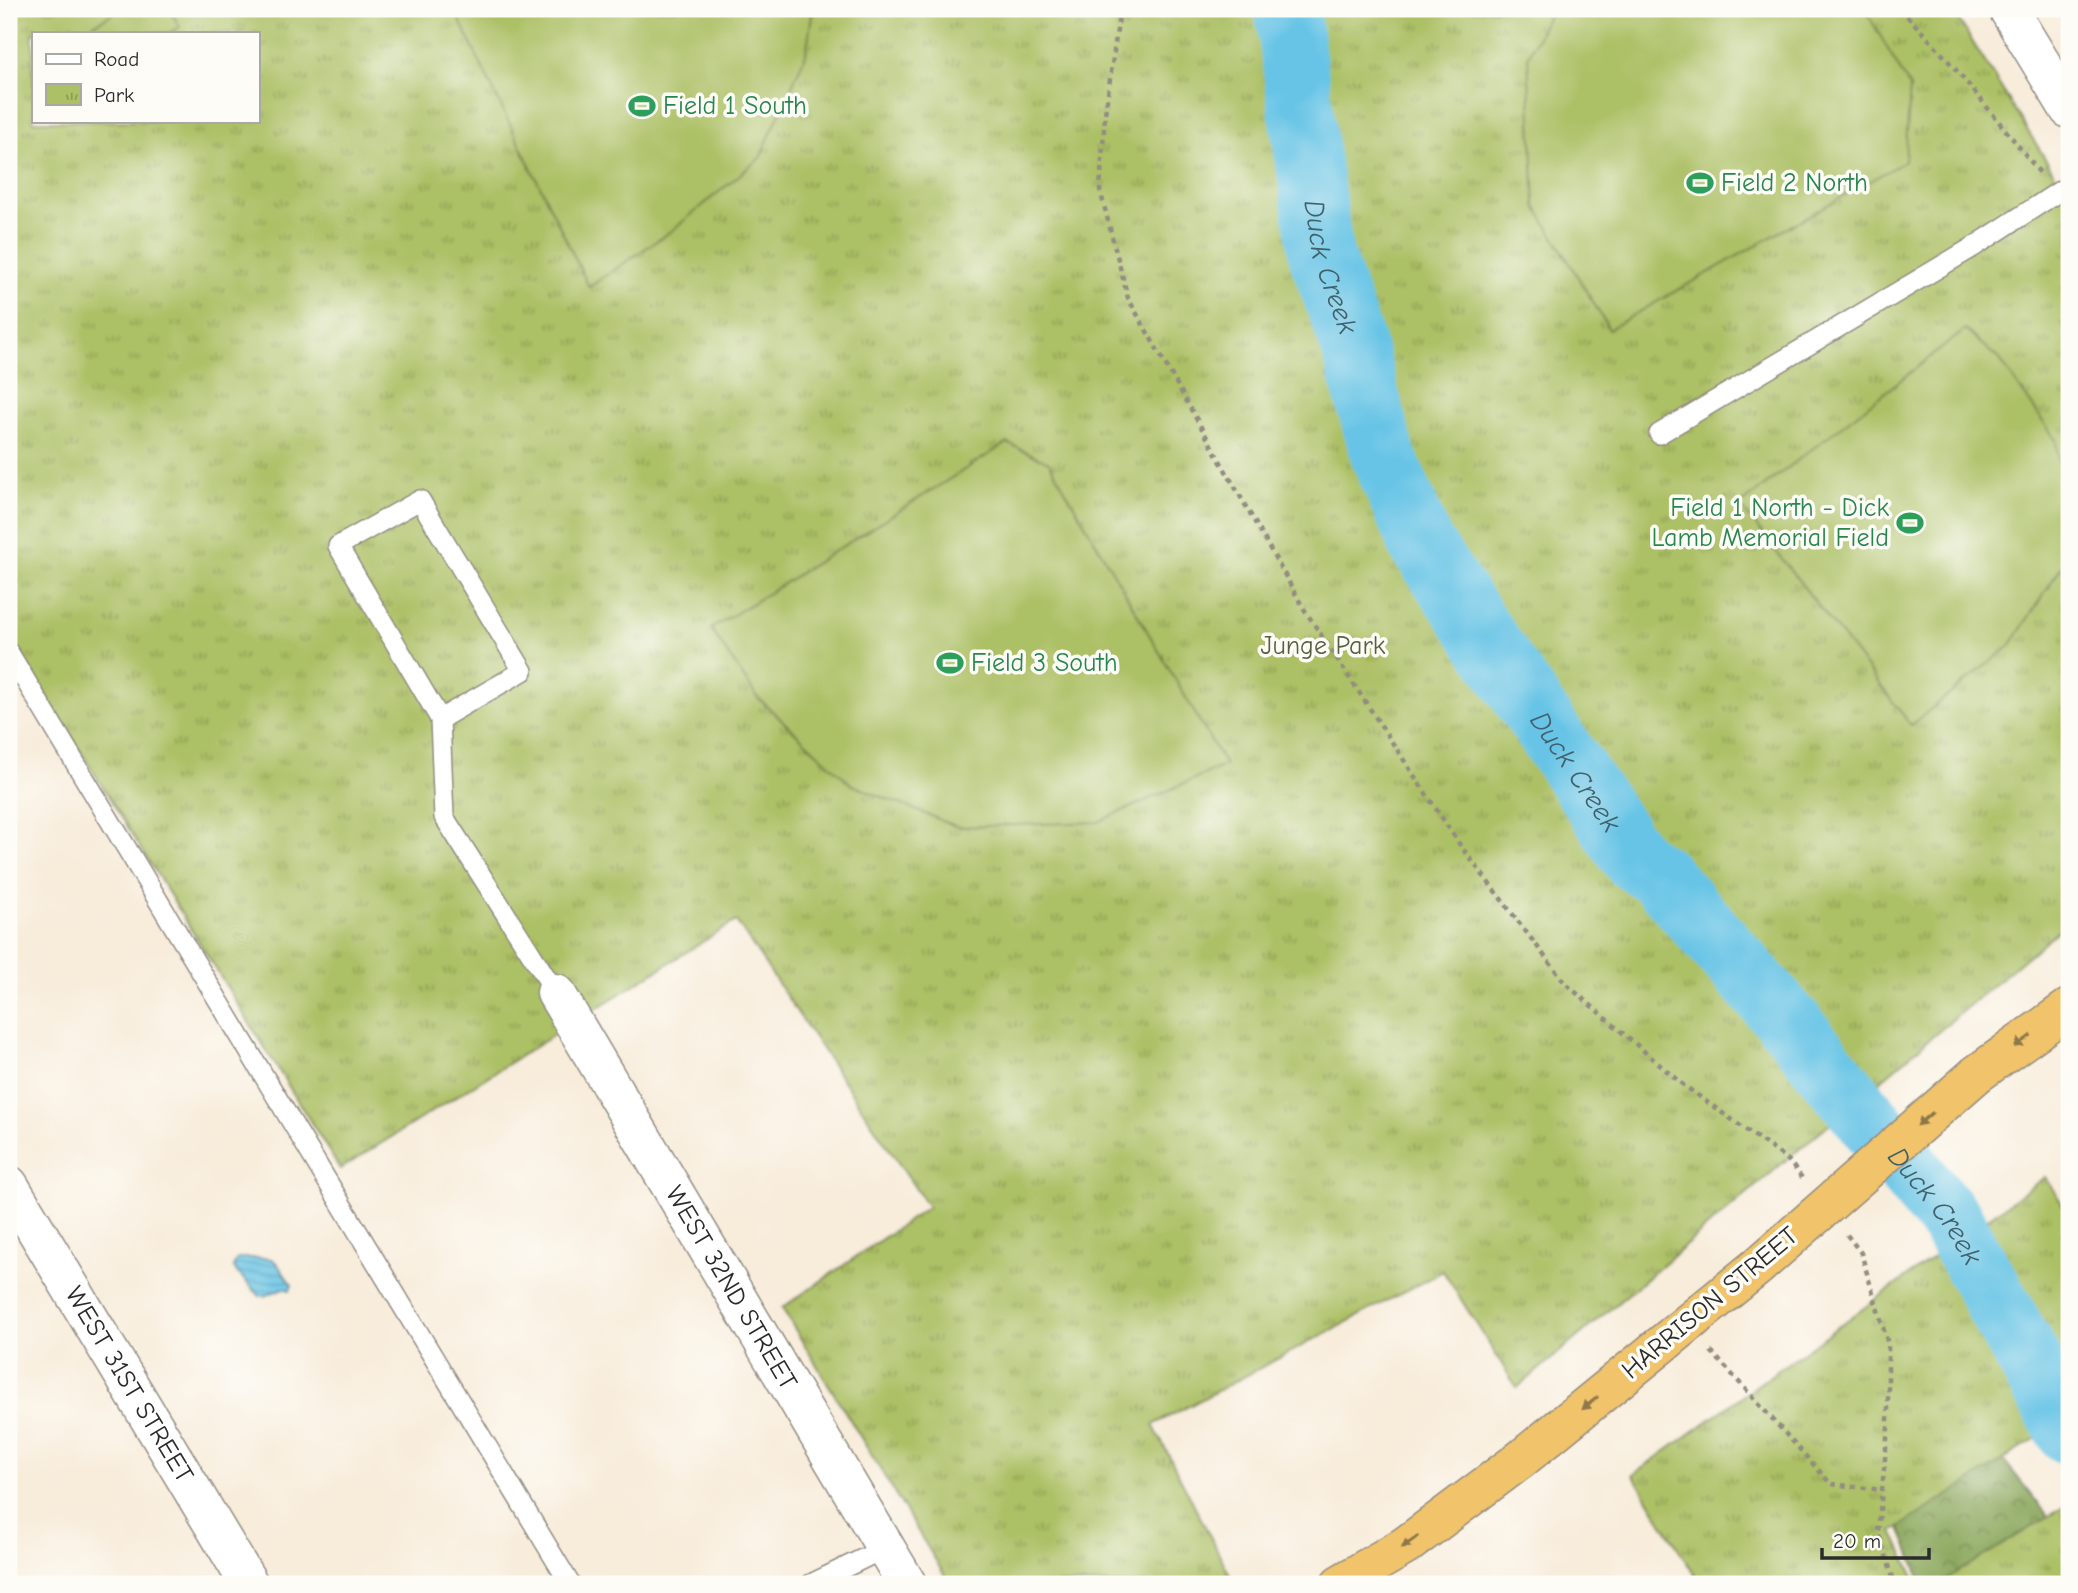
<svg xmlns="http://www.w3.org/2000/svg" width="2078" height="1593" viewBox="0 0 2078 1593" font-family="'Comic Neue',sans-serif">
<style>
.forest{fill:url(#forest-crowns);stroke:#5a6842;stroke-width:2}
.park{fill:url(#park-tufts);stroke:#6c7648;stroke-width:2;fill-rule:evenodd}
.pitch{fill:#acc065;stroke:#6c7648;stroke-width:2}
.water{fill:url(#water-rules);stroke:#4a7888;stroke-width:2}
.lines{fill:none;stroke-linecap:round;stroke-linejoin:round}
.river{stroke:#68c4e6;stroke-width:65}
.service-casing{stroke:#928c82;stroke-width:22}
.minor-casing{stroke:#928c82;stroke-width:41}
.tertiary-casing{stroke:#928c82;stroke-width:41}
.trunk-casing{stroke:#928c82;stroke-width:41}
.path{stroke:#928c82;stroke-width:4.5;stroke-dasharray:5 5;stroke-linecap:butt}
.service{stroke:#fff;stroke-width:19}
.minor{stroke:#fff;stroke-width:38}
.tertiary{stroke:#fff;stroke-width:38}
.trunk{stroke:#f1c36a;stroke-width:38}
.trunk-bridge-casing{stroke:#928c82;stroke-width:41;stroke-linecap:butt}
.trunk-bridge{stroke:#f1c36a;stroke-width:38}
.oneway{fill:#8e774a}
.labels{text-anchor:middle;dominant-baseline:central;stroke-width:7;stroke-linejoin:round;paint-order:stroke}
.leisure-label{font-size:26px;fill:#27864d;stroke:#fdfcf7;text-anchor:start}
.park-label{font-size:26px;fill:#585f3f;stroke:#fdfcf7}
.street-label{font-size:26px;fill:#2b2b2b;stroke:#fdfcf7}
.water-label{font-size:28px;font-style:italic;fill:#40616c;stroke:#fdfcf7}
</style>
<defs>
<pattern id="forest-crowns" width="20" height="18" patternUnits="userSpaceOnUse" patternTransform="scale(1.75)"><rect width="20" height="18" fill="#89a65a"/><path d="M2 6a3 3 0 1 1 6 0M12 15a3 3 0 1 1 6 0" fill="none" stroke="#70874b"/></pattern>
<pattern id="park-tufts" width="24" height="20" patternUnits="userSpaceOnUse" patternTransform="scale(1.75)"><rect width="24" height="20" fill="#acc065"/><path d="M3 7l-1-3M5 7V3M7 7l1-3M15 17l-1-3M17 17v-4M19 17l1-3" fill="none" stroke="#8c9c53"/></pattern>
<pattern id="water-rules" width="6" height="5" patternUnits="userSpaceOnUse" patternTransform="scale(1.75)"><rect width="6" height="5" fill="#68c4e6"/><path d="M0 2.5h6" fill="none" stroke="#569fbb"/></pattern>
</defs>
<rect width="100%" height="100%" fill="#fdfcf7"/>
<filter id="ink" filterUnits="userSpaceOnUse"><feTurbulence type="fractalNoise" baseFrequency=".0143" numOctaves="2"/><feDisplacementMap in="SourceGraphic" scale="14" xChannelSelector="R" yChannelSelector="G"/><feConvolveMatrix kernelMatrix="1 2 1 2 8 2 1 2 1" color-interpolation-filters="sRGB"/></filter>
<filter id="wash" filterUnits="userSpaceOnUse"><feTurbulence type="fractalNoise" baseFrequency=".00686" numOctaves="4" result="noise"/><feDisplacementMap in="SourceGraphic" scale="28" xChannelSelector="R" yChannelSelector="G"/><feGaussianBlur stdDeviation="1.57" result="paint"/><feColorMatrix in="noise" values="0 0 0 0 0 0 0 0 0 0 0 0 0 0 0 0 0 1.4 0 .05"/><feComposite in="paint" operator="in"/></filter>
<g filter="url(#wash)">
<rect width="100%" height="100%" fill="#f8ecda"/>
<path class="forest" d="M1927 1364 2069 1542V1584H1922L1894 1512Z"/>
<path class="park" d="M9 9H1952L2069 197V921L1517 1388 1443 1271 1153 1425 1230 1575 1213 1584H950L782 1308 928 1207 736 921 340 1169 9 636ZM33 33H257V121H33Z
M2045 1177 2069 1214V1417L1893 1531 1917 1584H1700L1633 1475Z
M2069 1504V1584H1938Z"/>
<path class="pitch" d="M121 9H169L180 27 169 33H79Z
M454 9H813L806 54 760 158 674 229 589 287Z
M1551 9H1865L1910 88 1905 161 1609 329 1535 205 1528 57Z
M1965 330 2000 360 2056 440 2069 555 2010 646 1911 725 1740 505Z
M1007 443 1049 462 1225 765 1098 822 958 827 852 785 757 697 711 629Z"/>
<path class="water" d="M242 1258C283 1258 269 1255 292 1285L290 1290 283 1288 265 1296H260L233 1268 236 1260Z"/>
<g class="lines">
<path class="river" id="s1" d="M1287 9 1321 255 1353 345 1383 455 1421 544 1635 860 1660 876 1794 1028 1953 1224 2069 1432"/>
</g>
</g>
<g filter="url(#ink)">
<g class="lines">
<g class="service-casing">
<path id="service" d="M1659 434 1975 246 2069 185
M9 653 570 1584
M440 719 338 546 420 500 523 671 440 719 444 817 556 993
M811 1584 885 1548"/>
</g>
<g class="minor-casing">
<g id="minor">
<path id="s2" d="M556 993 907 1584"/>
<path id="s3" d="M9 1185 249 1584"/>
</g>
</g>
<g class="tertiary-casing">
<path id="tertiary" d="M2008 9 2069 109"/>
</g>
<g class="trunk-casing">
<path id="trunk" d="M1977 1074 2069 1008
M1340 1584 1405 1546 1520 1460 1757 1267"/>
</g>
<path class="path" d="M1120 9 1105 114 1100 190 1128 298 1304 609 1460 845 1565 983 1682 1084 1788 1160 1803 1179
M1900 9C1951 60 1995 117 2040 173
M1847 1235 1861 1253 1888 1344V1428L1878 1531 1895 1584
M1711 1351 1831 1484 1882 1490"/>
<use href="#service" class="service"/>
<use href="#minor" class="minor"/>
<use href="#tertiary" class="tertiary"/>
<use href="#trunk" class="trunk"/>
<g class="trunk-bridge-casing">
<path id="trunk-bridge" d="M1757 1267 1977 1074"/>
</g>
<use href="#trunk-bridge" class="trunk-bridge"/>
</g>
<defs><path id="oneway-solid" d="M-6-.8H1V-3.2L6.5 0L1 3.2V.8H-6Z" transform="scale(1.75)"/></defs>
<g class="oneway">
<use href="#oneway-solid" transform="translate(2023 1041) rotate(144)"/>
<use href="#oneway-solid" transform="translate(1925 1119) rotate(139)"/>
<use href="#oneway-solid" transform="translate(1590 1403) rotate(141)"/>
<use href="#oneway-solid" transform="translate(1410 1542) rotate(145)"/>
</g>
</g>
<defs>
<g id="stadium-bare" transform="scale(2.1)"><path d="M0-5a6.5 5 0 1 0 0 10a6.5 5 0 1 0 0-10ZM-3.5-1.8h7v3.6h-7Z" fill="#2e9e5b" stroke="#fdfcf7" stroke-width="2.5" paint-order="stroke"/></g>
</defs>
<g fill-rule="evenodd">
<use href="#stadium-bare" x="642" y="106"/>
<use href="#stadium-bare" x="1700" y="183"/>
<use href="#stadium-bare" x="1910" y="523"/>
<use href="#stadium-bare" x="950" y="663"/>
</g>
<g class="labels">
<g class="leisure-label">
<text x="663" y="106">Field 1 South</text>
<text x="1721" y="183">Field 2 North</text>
<text x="1889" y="508" text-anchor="end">Field 1 North - Dick<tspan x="1889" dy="30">Lamb Memorial Field</tspan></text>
<text x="971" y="663">Field 3 South</text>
</g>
<g class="park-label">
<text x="1323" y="646">Junge Park</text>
</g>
<g class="street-label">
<text stroke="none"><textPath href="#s2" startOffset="343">WEST 32ND STREET</textPath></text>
<text transform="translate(1710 1303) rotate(-40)">HARRISON STREET</text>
<text stroke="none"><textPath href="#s3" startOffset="233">WEST 31ST STREET</textPath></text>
</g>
<g class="water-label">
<text stroke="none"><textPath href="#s1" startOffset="262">Duck Creek</textPath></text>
<text stroke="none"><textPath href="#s1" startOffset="830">Duck Creek</textPath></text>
<text stroke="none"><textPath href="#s1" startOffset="1396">Duck Creek</textPath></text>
</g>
</g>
<rect width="2078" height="1593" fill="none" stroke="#fdfcf7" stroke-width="35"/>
<rect x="32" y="32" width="228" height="91" fill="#fdfcf7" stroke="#a9a8a5" stroke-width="2"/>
<rect x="46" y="54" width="35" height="10" fill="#ffffff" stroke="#a9a8a5" stroke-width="2"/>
<text x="94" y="66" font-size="21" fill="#2b2b2b">Road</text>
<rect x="46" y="84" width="35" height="21" fill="url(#park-tufts)" stroke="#a9a8a5" stroke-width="2"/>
<text x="94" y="102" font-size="21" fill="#2b2b2b">Park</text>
<path d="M1822 1548v10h107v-10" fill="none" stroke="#2b2b2b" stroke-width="3.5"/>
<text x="1833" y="1548" font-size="21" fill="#2b2b2b" stroke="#fdfcf7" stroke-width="5" paint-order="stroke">20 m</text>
</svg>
